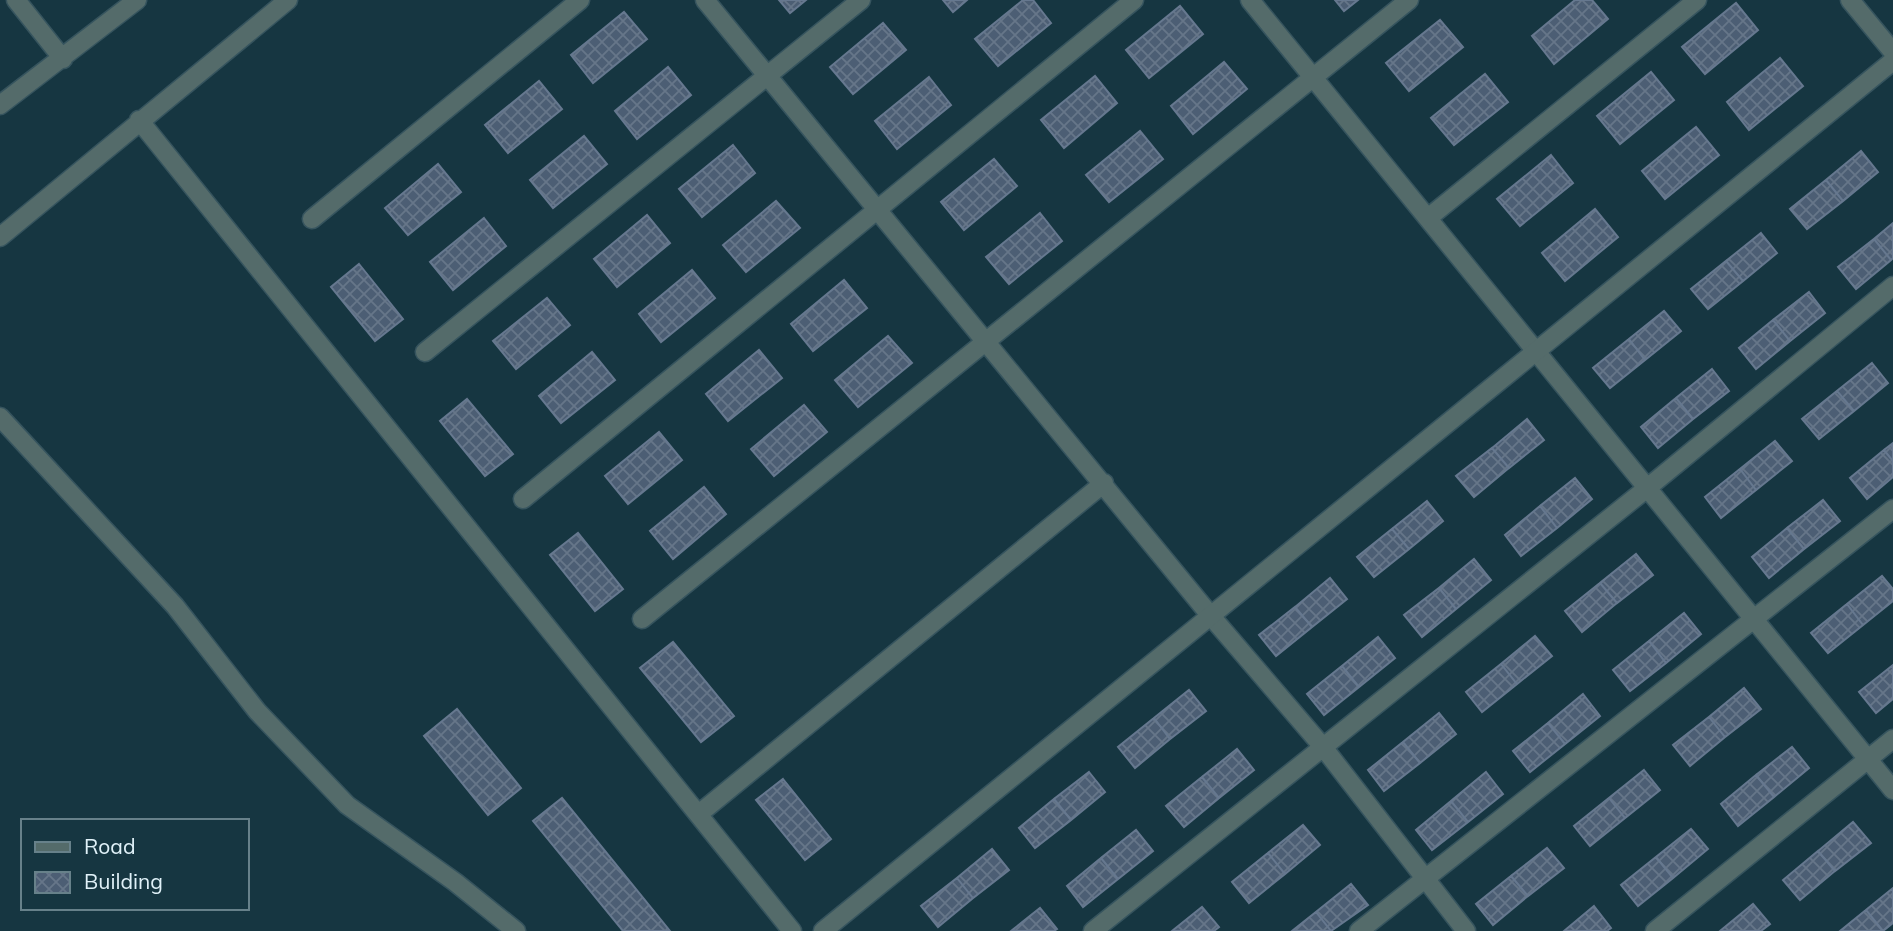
<svg xmlns="http://www.w3.org/2000/svg" width="1893" height="931" viewBox="0 0 1893 931" font-family="Mulish,sans-serif">
<style>
.building{fill:url(#building-cross-hatch);stroke:#66788f;stroke-width:2}
.lines{fill:none;stroke-linecap:round;stroke-linejoin:round}
.minor-casing{stroke:#36545e;stroke-width:21}
.tertiary-casing{stroke:#36545e;stroke-width:21}
.minor{stroke:#546b6a;stroke-width:18}
.tertiary{stroke:#546b6a;stroke-width:18}
</style>
<defs>
<pattern id="building-cross-hatch" width="8" height="8" patternUnits="userSpaceOnUse" patternTransform="scale(1.75)"><rect width="8" height="8" fill="#4c5e74"/><path d="M0 0l8 8M0 8l8-8" fill="none" stroke="#667689"/></pattern>
</defs>
<rect width="100%" height="100%" fill="#163641"/>
<path class="building" d="M779 0H806L790 13Z
M943 0H967L953 12Z
M1023 0H1033L1051 23 998 66 975 39Z
M1335 0H1358L1344 11Z
M1575 0H1592L1608 19 1554 64 1532 36Z
M1736 3 1758 30 1705 74 1682 47Z
M1180 6 1203 34 1149 78 1126 50Z
M624 12 647 39 593 83 571 55Z
M1440 20 1463 47 1409 91 1386 63Z
M883 23 906 50 853 94 830 67Z
M1780 58 1803 86 1749 130 1727 102Z
M1224 62 1247 89 1193 134 1171 106Z
M668 67 691 95 637 139 615 111Z
M1651 72 1674 100 1620 144 1597 116Z
M1485 74 1508 102 1454 145 1431 118Z
M1095 76 1117 103 1064 148 1041 120Z
M929 77 951 105 897 149 875 121Z
M539 81 562 109 508 153 485 125Z
M1696 127 1719 155 1665 199 1642 171Z
M1140 131 1163 159 1109 202 1086 175Z
M584 136 607 164 553 208 530 180Z
M733 145 755 173 702 217 679 189Z
M1861 151 1878 172 1843 201 1826 180Z
M1551 155 1573 183 1520 226 1497 199Z
M994 159 1017 186 964 230 941 202Z
M438 164 461 192 408 235 385 208Z
M1826 180 1843 201 1807 229 1790 209Z
M776 201 800 228 746 272 723 245Z
M1595 209 1618 237 1565 281 1542 253Z
M1040 213 1062 241 1009 284 986 257Z
M647 215 670 243 617 287 594 259Z
M484 218 506 246 453 290 430 262Z
M1893 223V258L1891 260 1874 239Z
M1761 233 1777 253 1743 281 1726 261Z
M1874 239 1891 260 1856 289 1838 267Z
M1726 261 1743 281 1708 309 1691 289Z
M359 264 403 319 375 341 331 287Z
M692 270 715 298 661 342 639 314Z
M844 280 867 308 813 351 791 324Z
M1809 292 1825 313 1790 341 1773 320Z
M547 298 570 325 516 369 493 341Z
M1664 311 1681 331 1645 360 1629 339Z
M1773 320 1790 341 1756 369 1739 348Z
M888 336 912 363 858 407 835 380Z
M1629 339 1645 360 1610 388 1593 368Z
M759 350 782 378 728 421 706 394Z
M592 352 615 380 561 423 539 396Z
M1872 363 1888 383 1854 411 1837 391Z
M1712 369 1729 391 1693 419 1676 398Z
M1837 391 1854 411 1819 439 1802 419Z
M1676 398 1693 419 1658 448 1641 427Z
M467 399 513 454 485 476 440 421Z
M804 405 827 432 774 476 751 449Z
M1527 419 1544 440 1509 468 1492 448Z
M659 432 682 460 628 504 605 476Z
M1775 441 1792 461 1756 490 1740 469Z
M1893 443V461L1884 450Z
M1492 448 1509 468 1474 497 1456 476Z
M1884 450 1893 461V477L1867 499 1850 478Z
M1740 469 1756 490 1721 518 1705 497Z
M1575 478 1592 499 1557 528 1540 506Z
M704 487 726 514 673 559 650 531Z
M1823 500 1840 521 1804 549 1787 528Z
M1427 501 1443 521 1409 549 1392 529Z
M1540 506 1557 528 1521 556 1505 535Z
M1787 528 1804 549 1769 578 1752 557Z
M1392 529 1409 549 1374 577 1357 557Z
M578 533 623 589 595 611 550 555Z
M1636 554 1653 575 1617 603 1600 583Z
M1474 559 1491 580 1456 609 1439 588Z
M1882 576 1893 589V601L1863 625 1847 604Z
M1330 578 1347 599 1312 627 1295 607Z
M1600 583 1617 603 1582 632 1565 611Z
M1439 588 1456 609 1422 637 1404 615Z
M1847 604 1863 625 1828 653 1811 633Z
M1295 607 1312 627 1276 656 1259 635Z
M1684 613 1701 634 1666 663 1649 641Z
M1535 636 1552 656 1517 684 1501 664Z
M1378 637 1395 658 1359 687 1342 666Z
M1649 641 1666 663 1630 691 1613 670Z
M673 642 734 716 701 742 640 668Z
M1501 664 1517 684 1482 712 1466 692Z
M1893 665V699L1876 713 1859 692Z
M1342 666 1359 687 1324 715 1307 694Z
M1744 688 1761 709 1725 737 1709 717Z
M1189 690 1206 711 1170 739 1154 718Z
M1583 694 1600 716 1565 744 1548 723Z
M457 709 521 788 488 815 424 736Z
M1439 713 1456 734 1420 763 1403 742Z
M1709 717 1725 737 1690 766 1673 745Z
M1154 718 1170 739 1135 768 1118 747Z
M1548 723 1565 744 1530 772 1513 751Z
M1403 742 1420 763 1384 791 1368 770Z
M1792 747 1809 768 1774 797 1756 775Z
M1237 749 1254 770 1219 798 1202 777Z
M1644 770 1660 790 1625 818 1609 798Z
M1089 772 1105 792 1071 820 1054 799Z
M1486 772 1503 794 1468 822 1451 801Z
M1756 775 1774 797 1738 826 1721 804Z
M1202 777 1219 798 1184 827 1166 806Z
M783 779 831 839 805 860 756 800Z
M562 798 670 931H623L533 821Z
M1609 798 1625 818 1590 846 1574 826Z
M1054 799 1071 820 1035 848 1019 828Z
M1451 801 1468 822 1432 850 1416 830Z
M1853 822 1871 843 1835 871 1818 851Z
M1303 825 1320 845 1285 874 1268 853Z
M1691 829 1708 849 1673 878 1656 857Z
M1136 830 1153 851 1118 879 1101 858Z
M1547 848 1564 868 1528 896 1511 876Z
M992 849 1009 870 973 898 957 878Z
M1818 851 1835 871 1800 900 1783 880Z
M1268 853 1285 874 1249 903 1232 882Z
M1656 857 1673 878 1638 906 1621 885Z
M1101 858 1118 879 1083 907 1067 886Z
M1511 876 1528 896 1493 925 1476 904Z
M957 878 973 898 938 927 921 906Z
M1351 884 1368 905 1331 931 1316 912Z
M1893 888V923L1883 931 1866 910Z
M1753 904 1770 924 1761 931H1720Z
M1594 906 1611 928 1607 931H1564Z
M1202 907 1219 927 1214 931H1172Z
M1040 908 1057 929 1054 931H1011Z
M1866 910 1883 931H1840Z
M1316 912 1331 931H1292Z"/>
<g class="lines">
<g class="minor-casing">
<path id="minor" d="M16 0 63 59
M705 0 1210 615 1323 747 1466 931
M1250 0 1893 790
M1850 0 1893 52
M0 105 137 0
M139 120 792 931
M1428 218 1697 0
M312 219 580 0
M0 237 288 0
M425 352 861 0
M0 417 175 606 257 711 347 805 455 882 516 931
M523 499 1134 0
M642 619 1409 0
M700 813 1104 483
M1093 931 1646 489 1893 286
M1359 931 1893 509
M1655 931 1893 739"/>
</g>
<g class="tertiary-casing">
<path id="tertiary" d="M823 931 1893 61"/>
</g>
<use href="#minor" class="minor"/>
<use href="#tertiary" class="tertiary"/>
</g>
<rect x="21" y="819" width="228" height="91" fill="#163641" stroke="#67818a" stroke-width="2"/>
<rect x="35" y="842" width="35" height="10" fill="#546b6a" stroke="#67818a" stroke-width="2"/>
<text x="84" y="854" font-size="21" fill="#e0f1f8">Road</text>
<rect x="35" y="872" width="35" height="21" fill="url(#building-cross-hatch)" stroke="#67818a" stroke-width="2"/>
<text x="84" y="889" font-size="21" fill="#e0f1f8">Building</text>
</svg>
